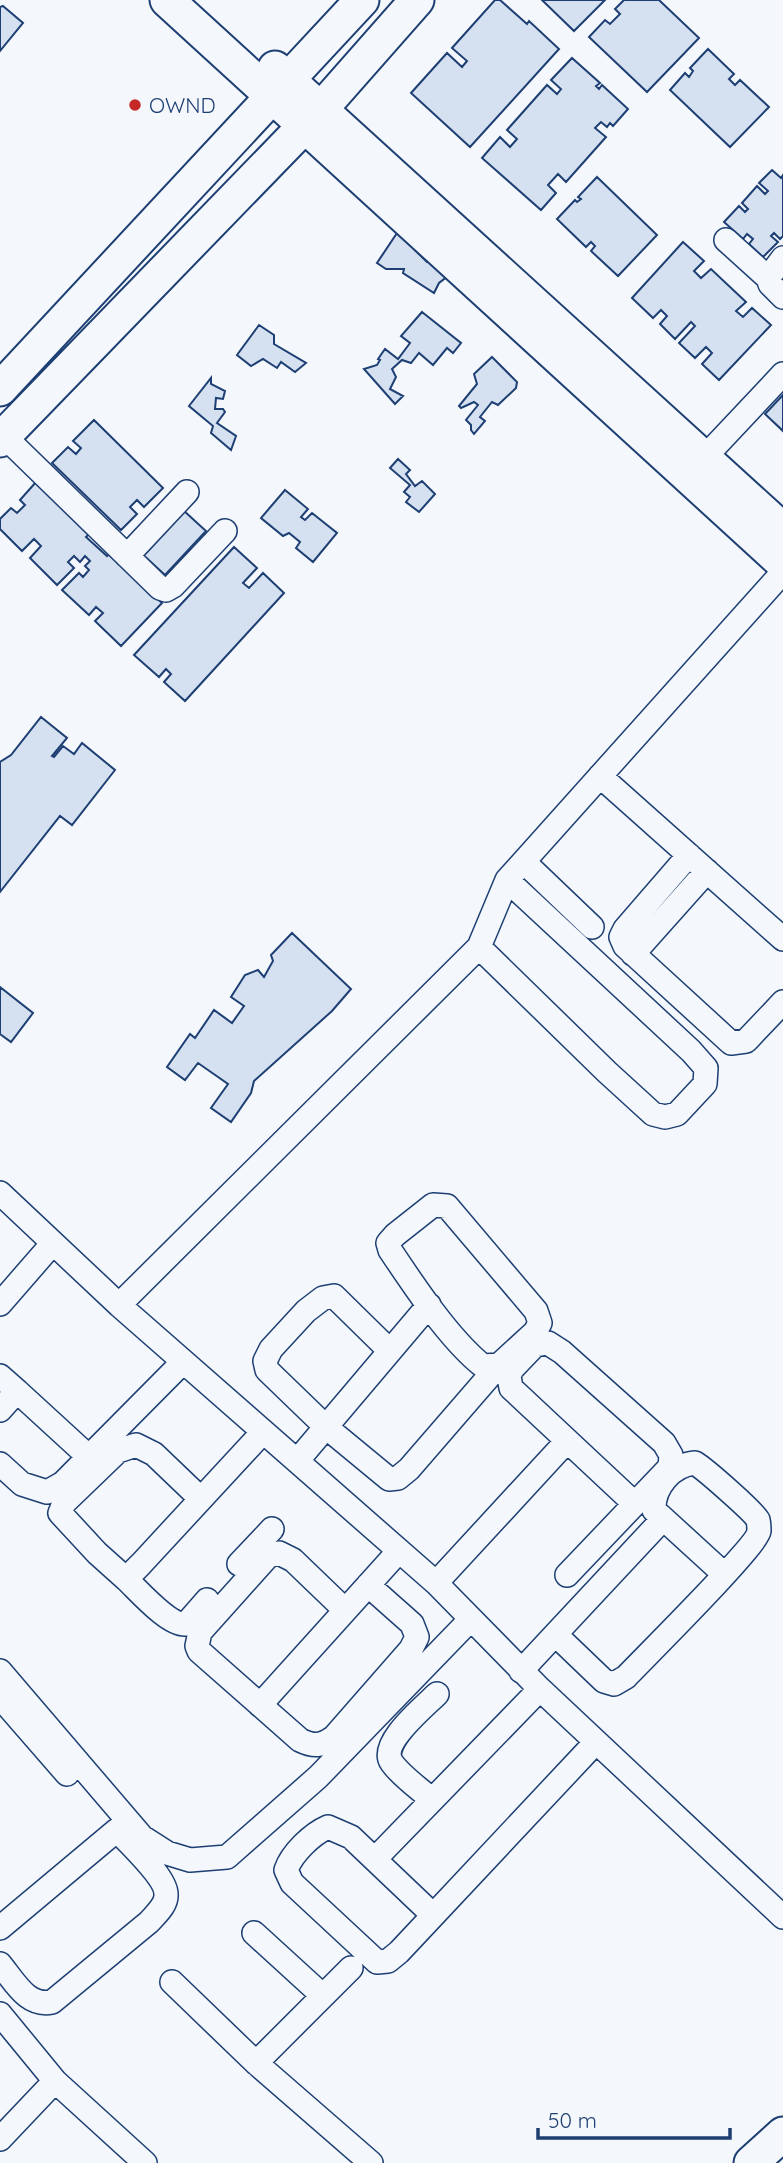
<svg xmlns="http://www.w3.org/2000/svg" width="783" height="2163" viewBox="0 0 783 2163" font-family="Quicksand,sans-serif">
<style>
.building{fill:#d5e0f0;stroke:#1d3f73;stroke-width:2}
.lines{fill:none;stroke-linecap:round;stroke-linejoin:round}
.street-casing{stroke:#1d3f73;stroke-width:26}
.secondary-casing{stroke:#1d3f73;stroke-width:37}
.street{stroke:#f4f7fb;stroke-width:23}
.secondary{stroke:#f4f7fb;stroke-width:33}
.poi-dot{fill:#c62828;stroke:#f4f7fb;stroke-width:2.5}
.labels{text-anchor:middle;dominant-baseline:central;stroke-width:5;stroke-linejoin:round;paint-order:stroke}
.poi-label{font-size:21px;fill:#1d3f73;stroke:#f4f7fb;text-anchor:start}
</style>
<rect width="100%" height="100%" fill="#f4f7fb"/>
<path class="building" d="M495 0H500L527 24 529 21 559 49 470 147 411 93 447 53 462 67 467 61 452 48Z
M542 0H605L574 31Z
M624 0H659L699 38 647 92 589 37 605 20 610 24 620 14 615 9Z
M3 6 23 23 0 51V7Z
M708 49 734 74 729 79 735 85 740 80 769 107 730 147 670 90 685 73 689 77 693 71 690 68Z
M572 58 600 83 596 86 599 89 602 85 628 109 613 126 610 123 607 127 601 122 595 128 606 137 566 182 558 174 548 185 556 193 541 210 482 158 500 137 510 147 517 139 507 130 547 85 557 94 561 89 551 80Z
M772 170 781 178 783 175V236L780 239 774 233 771 236 778 242 763 257 749 244 753 239 747 234 743 239 724 222 739 206 745 212 748 209 742 203 757 186 765 194 768 191 759 183Z
M597 177 657 235 618 276 591 251 595 246 591 242 586 247 557 219 575 200 577 202 581 199 578 197Z
M401 227 419 244 415 250 427 262 436 255 452 273 439 283 434 293 403 273 404 269H386L377 263Z
M683 242 704 261 694 271 701 278 711 269 746 302 736 311 743 317 752 308 771 325 719 380 702 364 712 353 706 347 695 358 679 343 695 326 691 322 675 339 660 324 667 316 661 310 653 318 632 298Z
M422 312 461 343 453 353 447 348 433 365 419 353 411 363 402 360 392 369 396 377 390 389 403 396 395 404 364 369 377 365 380 360 378 359 385 349 398 359 410 343 401 336Z
M259 325 274 335V344L306 363 295 372 281 362 277 368 263 359 251 366 237 355Z
M492 357 517 382 516 388 498 405 492 402 480 417 485 421 474 434 471 430V425L466 420 478 405 474 402 461 408 459 406 477 384 474 374Z
M211 378V384L225 391 223 399 216 398 215 409H223L225 412 217 423 236 436 231 450 211 433 213 426 189 406Z
M783 395V431L765 414Z
M94 420 163 488 144 507 137 500 130 507 137 514 121 530 52 463 68 447 76 454 81 448 73 441Z
M398 459 410 470 406 474 415 486 422 481 435 494 419 512 406 502 410 497 404 492 410 485 390 468Z
M36 482 90 533 86 537 107 556 110 553 162 603 121 646 95 621 103 613 96 607 89 615 62 590 79 573 83 577 89 570 85 566 90 561 85 556 80 562 74 556 68 562 74 568 57 585 30 558 41 546 34 539 22 551 0 529V519L11 508 17 513 25 505 20 500Z
M285 490 308 509 301 517 305 520 312 513 337 533 313 562 296 548 300 542 289 533 283 536 261 518Z
M183 510 206 531 165 575 142 554Z
M234 547 257 568 243 583 249 588 263 573 284 593 185 701 164 682 171 674 166 669 159 677 134 655Z
M41 717 67 738 52 756 54 757 63 746 74 754 82 743 115 770 72 825 60 816 0 892V762L11 755Z
M292 933 351 989 332 1011 254 1081 251 1093 231 1122 211 1108 228 1084 198 1063 185 1080 167 1067 190 1034 195 1038 214 1010 232 1023 244 1006 231 997 245 975 258 970 264 977 273 961 271 955Z
M0 987 33 1013 11 1042 0 1034Z"/>
<g class="lines">
<g class="street-casing">
<path id="street" d="M726 240 768 278
M783 258 768 278 770 284 783 297
M4 436 160 588 166 590 173 586 225 531
M704 458 783 374
M127 556 187 492
M600 776 783 939
M689 855 625 929 621 937 625 946 731 1043 746 1041 783 1002
M524 862 592 927
M479 947 607 1072 653 1114 665 1117 677 1114 705 1084 706 1068 691 1051 507 880
M633 954 707 871
M0 1193 119 1305 436 1583 540 1689 783 1917
M433 1205 447 1206 536 1311 540 1323 535 1332 499 1365 483 1366C450 1340 414 1286 390 1250L388 1243 395 1235Z
M0 1304 53 1243
M119 1305 479 947 507 880 783 572
M390 1351 334 1296 323 1298 306 1311 271 1349 265 1361 267 1370 326 1427 389 1479 398 1478 409 1469 499 1365
M0 1376 17 1391 0 1410
M17 1391 89 1457
M297 1461 429 1305
M0 1464 22 1484 47 1492 63 1483 183 1362
M201 1499 154 1454 136 1445 118 1451 64 1503 60 1513 97 1553 126 1579 141 1564 263 1432
M239 1564 272 1529
M567 1575 670 1467 671 1455 664 1443 562 1352 548 1343 535 1345 512 1369 509 1376 511 1388 635 1504
M126 1579C139 1591 169 1626 186 1624L207 1600
M436 1583 567 1441
M345 1610 293 1560 279 1553 269 1555 200 1632 197 1646 199 1651 300 1740C314 1747 322 1746 334 1737L411 1649 417 1637 412 1624 368 1585
M556 1635 604 1681 614 1684 626 1677C645 1657 757 1546 759 1531 759 1527 759 1524 758 1520 754 1512 705 1469 695 1463 672 1465 653 1487 654 1510L724 1574
M0 1671 142 1837 167 1853 190 1860 227 1857 318 1777 471 1619
M521 1671 663 1519
M0 1697 67 1774
M260 1705 398 1552
M432 1800C419 1788 402 1777 392 1763 378 1744 424 1707 437 1694
M375 1859 540 1689
M433 1915 351 1837 328 1827C312 1834 292 1853 286 1870L292 1883 377 1962 388 1961 399 1952 596 1742
M0 1928 117 1830
M254 1933 323 1996
M0 1964C15 1982 27 2007 52 2002L149 1922C156 1914 167 1905 166 1894 166 1877 129 1844 118 1831
M172 1982 256 2063 371 2163
M0 2014 55 2081 145 2163
M256 2063 351 1968
M0 2139 55 2081"/>
</g>
<g class="secondary-casing">
<path id="secondary" d="M167 0 783 563
M275 68 783 530
M0 389 362 0
M0 440 321 109 417 0
M751 2163 783 2134"/>
</g>
<use href="#street" class="street"/>
<use href="#secondary" class="secondary"/>
</g>
<circle class="poi-dot" cx="135" cy="105" r="7"/>
<g class="labels">
<g class="poi-label">
<text x="149" y="105">OWND</text>
</g>
</g>
<path d="M538 2128v10h192v-10" fill="none" stroke="#1d3f73" stroke-width="3.5"/>
<text x="548" y="2128" font-size="21" fill="#1d3f73" stroke="#f4f7fb" stroke-width="5" paint-order="stroke">50 m</text>
</svg>
